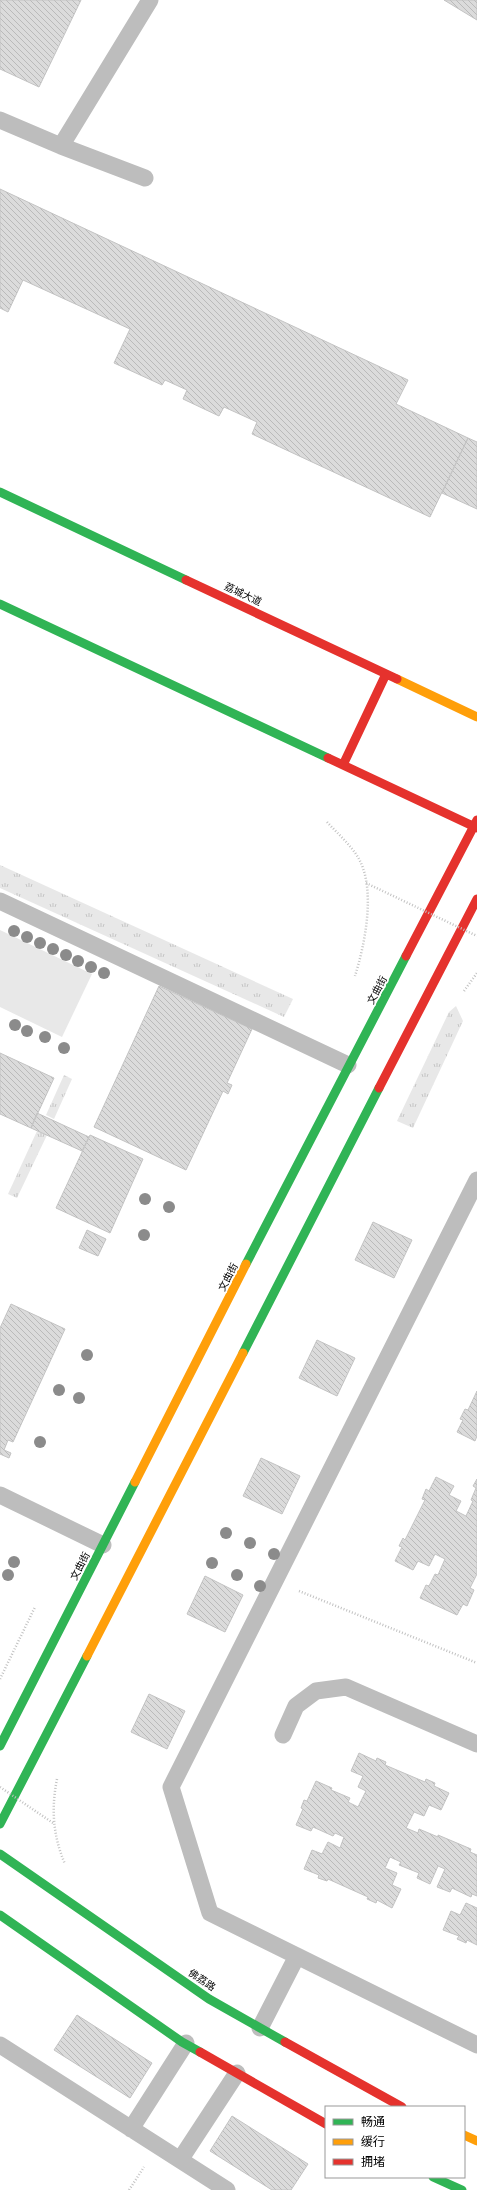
<svg xmlns="http://www.w3.org/2000/svg" width="477" height="2190" viewBox="0 0 477 2190" font-family="Arial,'Noto Sans SC',sans-serif">
<style>
.grass{fill:url(#grass-tufts)}
.garden{fill:#e8e8e8}
.building{fill:url(#building-back-hatch);stroke:#c3c3c3}
.lines{fill:none;stroke-linecap:round;stroke-linejoin:round}
.path{stroke:#c2c2c2;stroke-width:2.5;stroke-dasharray:1 2;stroke-linecap:butt}
.lane{stroke:#bdbdbd;stroke-width:17}
.fast{stroke:#30b455;stroke-width:9}
.slow{stroke:#ff9f0a;stroke-width:9}
.jam{stroke:#e5322d;stroke-width:9}
.path-bridge{stroke:#c2c2c2;stroke-width:2.5;stroke-dasharray:1 2;stroke-linecap:butt}
.tree{fill:#8b8b8b}
.labels{text-anchor:middle;dominant-baseline:central;stroke-width:3.5;stroke-linejoin:round;paint-order:stroke}
.street-label{font-size:10px;fill:#000;stroke:#fff}
</style>
<defs>
<pattern id="grass-tufts" width="24" height="20" patternUnits="userSpaceOnUse"><rect width="24" height="20" fill="#e8e8e8"/><path d="M3 7l-1-3M5 7V3M7 7l1-3M15 17l-1-3M17 17v-4M19 17l1-3" fill="none" stroke="#c5c5c5"/></pattern>
<pattern id="building-back-hatch" width="6" height="6" patternUnits="userSpaceOnUse"><rect width="6" height="6" fill="#dbdbdb"/><path d="M-1 5l2 2M0 0l6 6M5-1l2 2" fill="none" stroke="#bababa"/></pattern>
</defs>
<rect width="100%" height="100%" fill="#fff"/>
<path class="grass" d="M0 865 293 999 284 1017 0 888Z
M456 1006 463 1021 413 1128 397 1121 449 1012Z
M64 1075 72 1079 54 1119 46 1115Z
M37 1131 47 1135 17 1198 8 1194Z"/>
<path class="garden" d="M0 930 92 974 62 1037 0 1007Z"/>
<path class="building" d="M0 0H81L39 87 0 69Z
M444 0H477V20Z
M0 189 408 380 396 404 468 438 430 517 252 434 257 422 224 407 219 416 183 399 187 390 165 380 162 385 114 363 130 329 23 280 8 312 0 308Z
M468 438 477 442V509L442 493Z
M159 986 252 1029 227 1083 232 1085 228 1094 223 1091 186 1170 94 1127Z
M0 1053 54 1078 31 1128 0 1114Z
M37 1113 89 1137 82 1151 31 1128Z
M90 1135 143 1159 110 1233 56 1208Z
M373 1222 412 1240 394 1278 355 1260Z
M87 1230 106 1239 98 1256 79 1248Z
M11 1304 65 1329 13 1442 8 1440 4 1450 11 1453 9 1458 0 1454V1328Z
M317 1340 355 1358 337 1396 299 1378Z
M477 1391V1436L475 1441 457 1432 463 1420 460 1419 465 1409 468 1410Z
M261 1458 300 1476 282 1514 243 1496Z
M436 1477 454 1486 449 1495 461 1501 456 1511 466 1516 473 1501 471 1500 476 1488 473 1486 477 1479V1574L470 1588 474 1590 467 1606 463 1604 457 1615 420 1598 426 1585 429 1586 435 1574 438 1575 445 1559 435 1554 429 1566 418 1561 413 1570 395 1561 402 1547 399 1546 403 1538 405 1540 425 1500 422 1499 426 1489 429 1491Z
M205 1576 243 1595 225 1632 187 1614Z
M149 1694 185 1711 167 1749 131 1732Z
M359 1753 376 1761 377 1758 386 1762 385 1765 425 1782 426 1779 435 1783 434 1786 449 1793 441 1810 429 1805 424 1816 414 1812 406 1828 418 1833 419 1829 438 1837V1835L471 1849 470 1852 477 1855V1896L472 1894 471 1897 452 1888 450 1892 437 1887 445 1869 438 1866 430 1884 417 1878 419 1873 399 1865 401 1862 390 1857 385 1868 397 1873 392 1885 401 1889 392 1908 377 1900 376 1903 367 1899 368 1897 328 1879 327 1881 318 1878 319 1875 304 1869 312 1850 322 1854 328 1842 340 1848 344 1837 335 1833 333 1836 313 1827 311 1831 296 1825 303 1809 301 1808 304 1800 307 1801 316 1781 332 1788 331 1790 350 1798 348 1802 358 1807 366 1791 358 1787 363 1776 351 1771Z
M466 1903 477 1908V1945L467 1940 466 1943 457 1939 459 1936 443 1930 451 1911 460 1915Z
M77 2015 152 2063 130 2098 54 2050Z
M232 2116 308 2164 291 2190H272L210 2151Z"/>
<g class="lines">
<path class="path" d="M327 822C338 834 351 845 359 859 376 890 365 944 355 976
M464 991 477 973
M299 1591 477 1663
M0 1679 35 1607
M57 1779C51 1809 53 1836 65 1864
M129 2190 144 2167"/>
<path class="lane" d="M0 120 61 146 150 0
M61 146 145 178
M0 901 348 1065
M477 1180 171 1787 210 1913 477 2045
M0 1495 103 1545
M283 1735 296 1706 316 1691 346 1687 477 1744
M260 2028 297 1956
M0 2045 227 2190
M131 2129 186 2043
M180 2160 237 2073"/>
<path class="fast" d="M0 492 186 580
M0 604 328 758
M246 1264 406 956
M243 1353 379 1088
M0 1746 135 1482
M0 1824 87 1656
M0 1854 209 1999 285 2042
M0 1915 182 2042 200 2052
M433 2177 462 2190"/>
<path class="slow" d="M397 679 477 717
M135 1482 246 1264
M87 1656 243 1353
M464 2135 477 2141"/>
<path class="jam" d="M186 580 397 679
M328 758 477 828
M343 765 386 674
M406 956 477 820
M379 1088 477 899
M285 2042 402 2107
M200 2052 326 2124"/>
<path class="path-bridge" d="M366 883 477 936
M0 1787 53 1823"/>
</g>
<g class="tree">
<circle cx="14" cy="931" r="6"/>
<circle cx="27" cy="937" r="6"/>
<circle cx="40" cy="943" r="6"/>
<circle cx="53" cy="949" r="6"/>
<circle cx="66" cy="955" r="6"/>
<circle cx="78" cy="961" r="6"/>
<circle cx="91" cy="967" r="6"/>
<circle cx="104" cy="973" r="6"/>
<circle cx="15" cy="1025" r="6"/>
<circle cx="27" cy="1031" r="6"/>
<circle cx="45" cy="1037" r="6"/>
<circle cx="64" cy="1048" r="6"/>
<circle cx="145" cy="1199" r="6"/>
<circle cx="169" cy="1207" r="6"/>
<circle cx="144" cy="1235" r="6"/>
<circle cx="87" cy="1355" r="6"/>
<circle cx="59" cy="1390" r="6"/>
<circle cx="79" cy="1398" r="6"/>
<circle cx="40" cy="1442" r="6"/>
<circle cx="226" cy="1533" r="6"/>
<circle cx="250" cy="1543" r="6"/>
<circle cx="274" cy="1554" r="6"/>
<circle cx="14" cy="1562" r="6"/>
<circle cx="212" cy="1563" r="6"/>
<circle cx="8" cy="1575" r="6"/>
<circle cx="237" cy="1575" r="6"/>
<circle cx="260" cy="1586" r="6"/>
</g>
<g class="labels">
<g class="street-label">
<text transform="translate(243 594) rotate(25)">荔城大道</text>
<text transform="translate(377 990) rotate(-62)">文曲街</text>
<text transform="translate(228 1277) rotate(-63)">文曲街</text>
<text transform="translate(80 1566) rotate(-63)">文曲街</text>
<text transform="translate(202 1980) rotate(34)">佛荔路</text>
</g>
</g>
<rect x="325" y="2106" width="140" height="72" fill="#ffffff" stroke="#999999"/>
<rect x="333" y="2119" width="20" height="6" fill="#30b455" stroke="#999999"/>
<text x="361" y="2126" font-size="12" fill="#000000">畅通</text>
<rect x="333" y="2139" width="20" height="6" fill="#ff9f0a" stroke="#999999"/>
<text x="361" y="2146" font-size="12" fill="#000000">缓行</text>
<rect x="333" y="2159" width="20" height="6" fill="#e5322d" stroke="#999999"/>
<text x="361" y="2166" font-size="12" fill="#000000">拥堵</text>
</svg>
